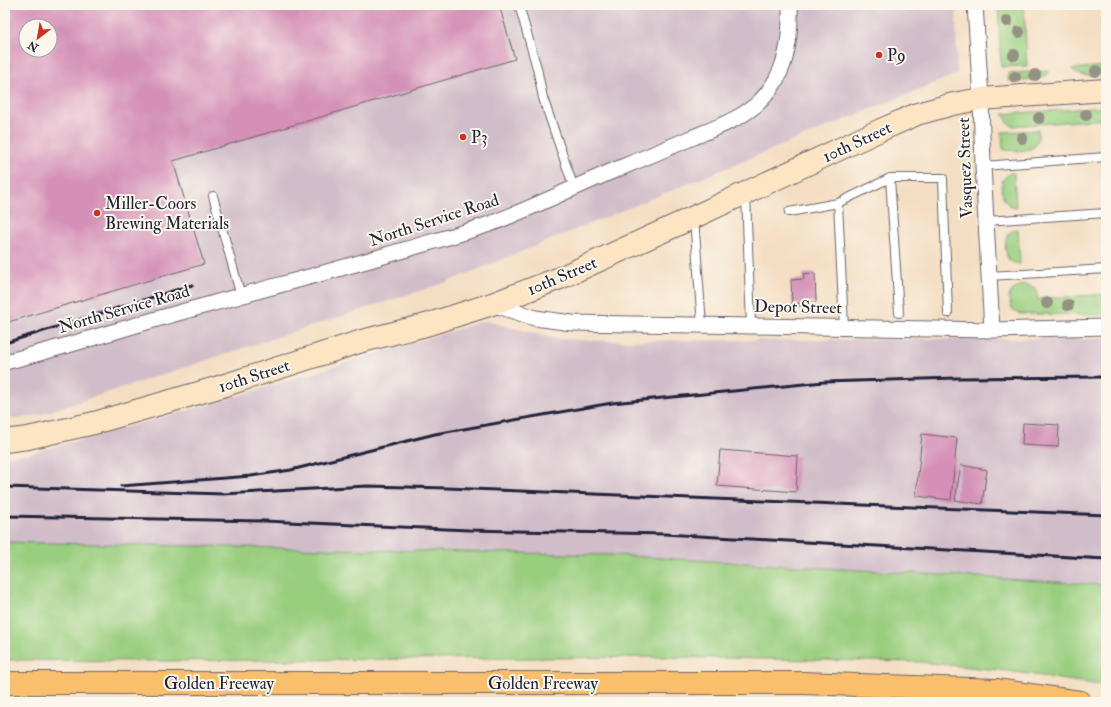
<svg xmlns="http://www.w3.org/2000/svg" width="1111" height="707" viewBox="0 0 1111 707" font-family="'IM FELL Double Pica',serif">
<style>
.industrial{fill:#d1bdc9;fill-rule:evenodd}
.green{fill:#9ace7f;stroke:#5e785d}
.building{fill:#d490b7;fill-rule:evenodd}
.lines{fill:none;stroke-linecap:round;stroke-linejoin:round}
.lane-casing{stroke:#6c646b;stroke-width:10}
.street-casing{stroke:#6c646b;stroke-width:17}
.secondary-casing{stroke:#6c646b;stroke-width:24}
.highway-casing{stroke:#6c646b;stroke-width:24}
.lane{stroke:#fff;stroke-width:8}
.street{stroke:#fff;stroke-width:15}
.secondary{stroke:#fde5c4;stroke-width:22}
.highway{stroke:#f9bf6c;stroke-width:22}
.rail{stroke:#22223b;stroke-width:3}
.tree{fill:#949383}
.poi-dot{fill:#c8321e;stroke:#fbf7ec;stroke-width:1.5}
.labels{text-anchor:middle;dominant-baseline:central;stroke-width:4;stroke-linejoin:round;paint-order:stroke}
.poi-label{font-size:17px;fill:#22223b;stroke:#fbf7ec;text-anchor:start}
.street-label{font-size:17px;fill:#22223b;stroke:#fbf7ec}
</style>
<rect width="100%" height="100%" fill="#fbf7ec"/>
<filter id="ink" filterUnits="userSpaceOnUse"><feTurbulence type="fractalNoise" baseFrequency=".025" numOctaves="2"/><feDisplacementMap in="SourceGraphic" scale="8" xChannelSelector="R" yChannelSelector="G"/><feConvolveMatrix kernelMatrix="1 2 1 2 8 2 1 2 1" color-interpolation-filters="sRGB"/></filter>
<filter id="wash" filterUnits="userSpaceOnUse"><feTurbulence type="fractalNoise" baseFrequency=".012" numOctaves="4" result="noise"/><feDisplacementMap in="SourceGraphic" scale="16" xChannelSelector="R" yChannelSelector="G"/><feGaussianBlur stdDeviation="0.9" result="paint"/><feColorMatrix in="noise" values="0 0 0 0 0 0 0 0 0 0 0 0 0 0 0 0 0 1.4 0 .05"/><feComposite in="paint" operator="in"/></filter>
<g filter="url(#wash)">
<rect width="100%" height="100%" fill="#f4dec3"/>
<path class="industrial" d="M5 5H956L957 74 447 282 32 417 5 419ZM26 26H50V50H26Z
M485 321 557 339 606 341 938 339H1106V585L612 555 5 542V456L28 454 204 406Z"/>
<path class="green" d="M998 5H1024L1027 66 1001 67Z
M1106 66V74C1095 75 1079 79 1072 69Z
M1049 71 1046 75 1042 78 1008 81V73Z
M1106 107V119L1013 126 1009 124 1003 114Z
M1038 130C1038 135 1039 141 1036 145 1031 152 1009 152 1003 149L1002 132Z
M1010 173H1014L1016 207C1013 206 1009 206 1007 203 1002 198 1000 187 1003 180 1005 177 1007 175 1010 173Z
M1015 229H1018L1020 264C1017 263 1013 263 1010 261 1005 256 1004 242 1007 236 1009 233 1012 231 1015 229Z
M1021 285H1028L1035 288 1038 299 1106 294V315L1020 314C1011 310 1010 306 1009 297L1011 292Z
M5 542 612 555 1106 585V686L1008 671 920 662 666 657 158 661 5 660Z"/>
<g id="blocks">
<path class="building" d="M5 5H499L515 59 173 161 204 264 5 323ZM26 26H50V50H26Z
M815 273 816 302H808V306H799V303L792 304 791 280 804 279 803 274Z
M1023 423 1059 425 1058 447 1022 445Z
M922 434 957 438 951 500 916 496Z
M720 450 798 456 796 492 717 486Z
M961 465 987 470 982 504 955 500Z"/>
</g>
</g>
<g filter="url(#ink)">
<use href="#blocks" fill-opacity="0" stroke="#6c646b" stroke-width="1"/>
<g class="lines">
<g class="lane-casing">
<path id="lane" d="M519 5 537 68 543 98 574 188
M983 166 1106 157
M890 178 899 313
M746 194 751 326
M213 196 241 296
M789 212 838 203
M694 218 702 325
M986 221 1106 213
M989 276 1106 269
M844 327 838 203 890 178H943L948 313"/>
</g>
<g class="street-casing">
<path id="street" d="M975 5 981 99 983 166 992 330
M492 304 535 318 572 323 992 330 1106 327
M5 362C74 345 142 322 211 304 275 286 340 269 404 250 434 241 465 233 495 222 537 206 578 185 620 168 644 158 668 148 691 138 713 129 738 120 756 105 786 78 791 43 790 5"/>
</g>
<g class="secondary-casing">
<path id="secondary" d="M5 441 28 438 94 423 219 387 362 341 426 325 492 304 560 278 694 217 874 133 917 114 953 104 981 99 1106 90"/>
</g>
<g class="highway-casing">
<path id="highway" d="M5 683H803L996 690 1080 702"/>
</g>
<use href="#lane" class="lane"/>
<use href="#street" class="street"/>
<use href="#secondary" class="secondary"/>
<use href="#highway" class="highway"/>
<path class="rail" d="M5 343 192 285
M121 486 251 476 291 470 435 434 612 403 824 382 956 378 1106 377
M5 487 223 494 367 486 447 488 1106 515
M5 516 264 521 469 530 664 534 1106 559"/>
</g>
<g class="tree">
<circle cx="1007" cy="21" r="6"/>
<circle cx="1019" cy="32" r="6"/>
<circle cx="1014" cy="55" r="6"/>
<circle cx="1096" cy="71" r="6"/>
<circle cx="1035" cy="75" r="6"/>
<circle cx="1015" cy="77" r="6"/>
<circle cx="1086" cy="115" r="6"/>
<circle cx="1039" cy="118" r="6"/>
<circle cx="1022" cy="138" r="6"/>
<circle cx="1047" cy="303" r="6"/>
<circle cx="1068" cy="305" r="6"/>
</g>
</g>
<g class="poi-dot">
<circle cx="879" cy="55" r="4"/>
<circle cx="463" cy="137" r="4"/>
<circle cx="97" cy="213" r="4"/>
</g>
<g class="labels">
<g class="poi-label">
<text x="887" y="55">P9</text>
<text x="471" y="137">P3</text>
<text x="105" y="203">Miller-Coors<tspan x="105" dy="20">Brewing Materials</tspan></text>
</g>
<g class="street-label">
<text transform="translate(857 142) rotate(-25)">10th Street</text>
<text transform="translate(965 168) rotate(-92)">Vasquez Street</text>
<text transform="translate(434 220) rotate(-18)">North Service Road</text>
<text transform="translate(562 276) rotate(-23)">10th Street</text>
<text transform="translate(798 307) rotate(1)">Depot Street</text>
<text transform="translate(124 309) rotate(-16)">North Service Road</text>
<text transform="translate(254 376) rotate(-18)">10th Street</text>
<text x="219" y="683">Golden Freeway</text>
<text x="543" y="683">Golden Freeway</text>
</g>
</g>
<rect width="1111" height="707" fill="none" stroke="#fbf7ec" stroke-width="20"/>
<g transform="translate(38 38) rotate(211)"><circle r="19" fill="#fbf7ec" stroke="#a4a2a5"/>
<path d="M0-3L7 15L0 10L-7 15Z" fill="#c8321e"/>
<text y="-6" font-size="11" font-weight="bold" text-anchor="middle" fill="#22223b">N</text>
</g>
</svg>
